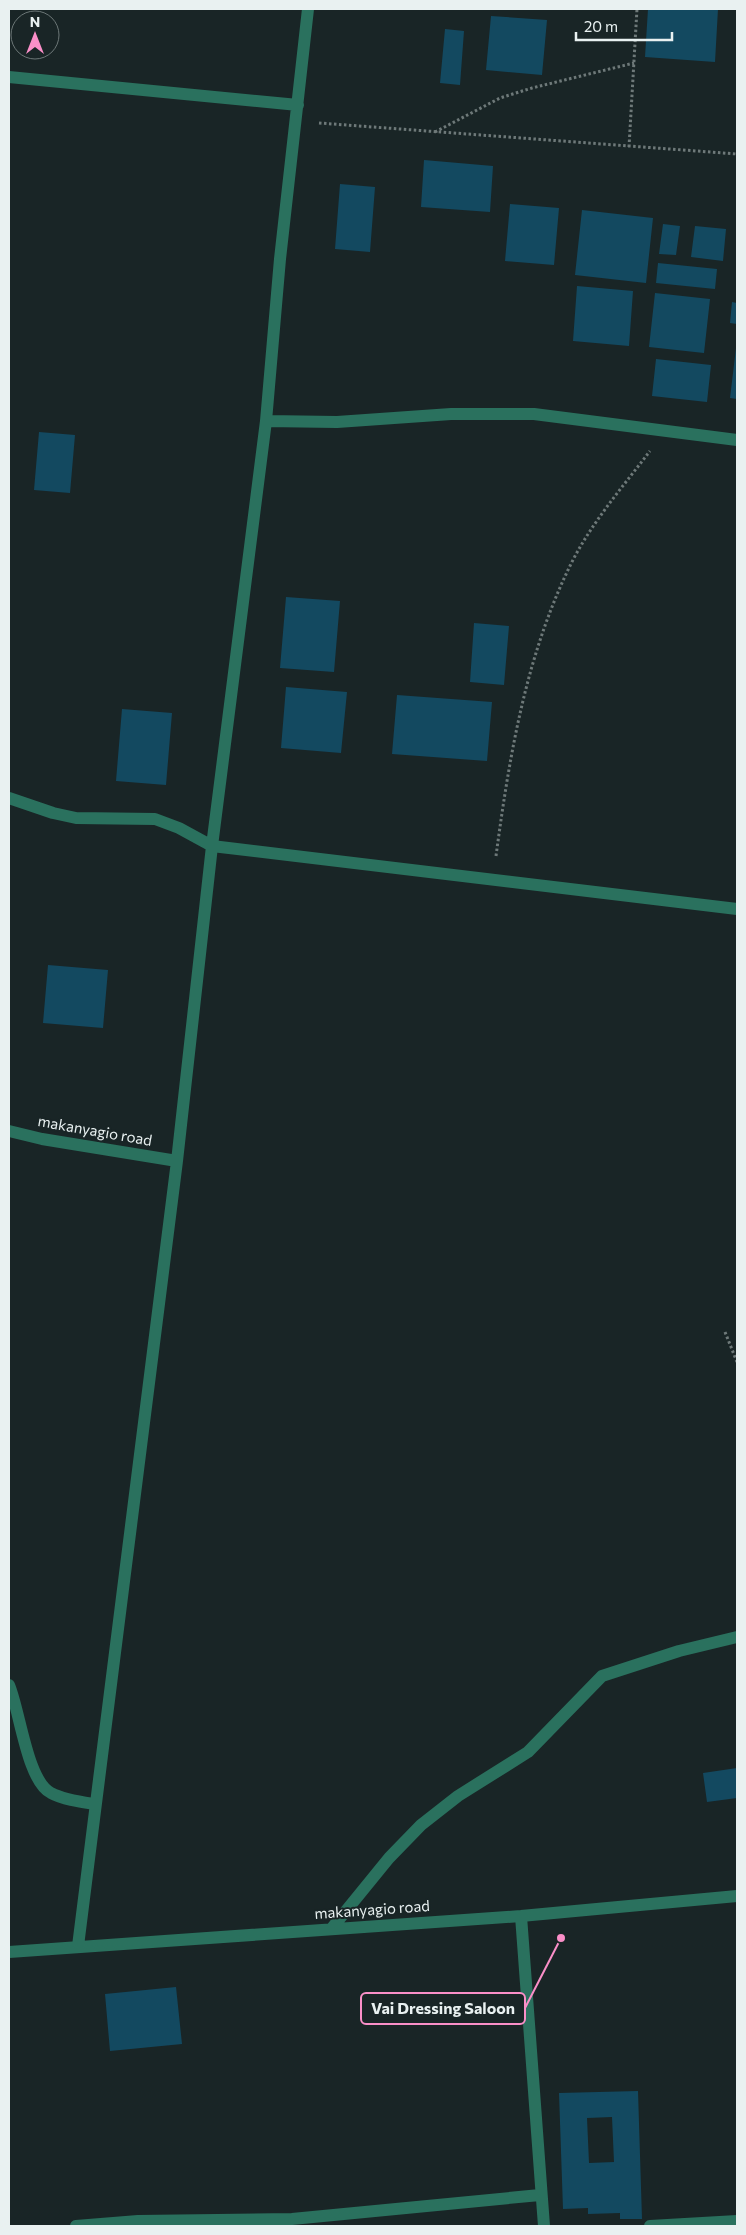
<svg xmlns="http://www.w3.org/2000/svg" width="746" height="2235" viewBox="0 0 746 2235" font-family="Commissioner,sans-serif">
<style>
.building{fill:#134960;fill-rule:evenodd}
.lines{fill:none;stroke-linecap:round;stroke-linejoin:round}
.path{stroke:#6e7979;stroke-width:3;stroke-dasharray:2.5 2.5;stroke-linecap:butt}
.minor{stroke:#2a715e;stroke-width:12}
.labels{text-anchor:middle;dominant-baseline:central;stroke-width:4;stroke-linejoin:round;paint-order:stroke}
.street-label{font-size:15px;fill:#e9f1f1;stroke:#192526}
.leader{fill:none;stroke:#fa8fc8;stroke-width:2}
.callout-dot{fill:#fa8fc8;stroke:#192526;stroke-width:2}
.callout{fill:#192526;stroke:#fa8fc8;stroke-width:2}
.callout-label{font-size:16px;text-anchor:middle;font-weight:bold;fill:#e9f1f1}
</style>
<rect width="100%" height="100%" fill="#192526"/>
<path class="building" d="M648 9H718L715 62 645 57Z
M491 16 547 20 542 75 486 70Z
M445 29 464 31 460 85 440 83Z
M424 160 493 166 490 212 421 207Z
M340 184 375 187 370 252 335 249Z
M510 204 559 208 554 265 505 261Z
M582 210 653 218 646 283 575 275Z
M663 224 680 226 676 255 659 254Z
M695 226 726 229 723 261 691 257Z
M658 263 717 269 715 289 656 283Z
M577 286 633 291 629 346 573 341Z
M655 293 710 299 704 353 649 347Z
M732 302 737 303V324L730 323Z
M736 348H737V399L730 398Z
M656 359 711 365 707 402 652 396Z
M39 432 75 435 70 493 34 490Z
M286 597 340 601 334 672 280 668Z
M474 623 509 626 504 685 470 682Z
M286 687 347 692 341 753 281 748Z
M397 695 492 702 487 761 392 754Z
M122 709 172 713 166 785 116 781Z
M48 965 108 970 103 1028 43 1023Z
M737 1768V1798L707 1802 703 1773Z
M176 1987 182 2044 110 2051 105 1994Z
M638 2091 642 2219H620V2213L588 2214V2208L563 2209 559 2093ZM612 2117 614 2162 589 2163 587 2118Z"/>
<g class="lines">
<path class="path" d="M319 123 737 154
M435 132 500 98 532 88 634 63
M629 147 637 9
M496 856C509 759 525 660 568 570 588 527 621 489 650 451
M725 1332 737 1362"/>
<path class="minor" d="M9 77 298 105
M266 421 337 422 451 414H534L737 440
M9 798 53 813 76 818 155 819 179 828 212 846 737 909
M9 1131 42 1139 177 1161
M9 1685C20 1711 27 1781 51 1793 64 1800 81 1802 95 1804
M521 1916 544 2226
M332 1928 389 1858 421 1825 458 1796 528 1752 602 1676 679 1651 737 1637
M78 1946 177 1161 212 846 266 421 280 259 308 9
M9 1952 521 1916 737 1896
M76 2226 138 2221 292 2219 540 2195
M650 2226 737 2221"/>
</g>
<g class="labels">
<g class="street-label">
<text transform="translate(95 1130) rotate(10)">makanyagio road</text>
<text transform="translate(372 1909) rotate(-4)">makanyagio road</text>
</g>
</g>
<path class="leader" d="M561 1938L525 2008"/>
<circle class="callout-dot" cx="561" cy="1938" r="5"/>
<rect class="callout" x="361" y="1993" width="164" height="31" rx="5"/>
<g class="callout-label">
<text x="443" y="2014">Vai Dressing Saloon</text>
</g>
<rect width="746" height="2235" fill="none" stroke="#e9f1f1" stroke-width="20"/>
<g transform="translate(35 35)"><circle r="24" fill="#192526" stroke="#6c7777"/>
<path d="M0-4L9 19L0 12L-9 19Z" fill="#fa8fc8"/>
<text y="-8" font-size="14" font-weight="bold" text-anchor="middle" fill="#e9f1f1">N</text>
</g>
<path d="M576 32v8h96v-8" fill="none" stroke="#e9f1f1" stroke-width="2.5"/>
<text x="584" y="32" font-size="15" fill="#e9f1f1" stroke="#192526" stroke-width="4" paint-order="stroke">20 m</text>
</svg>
